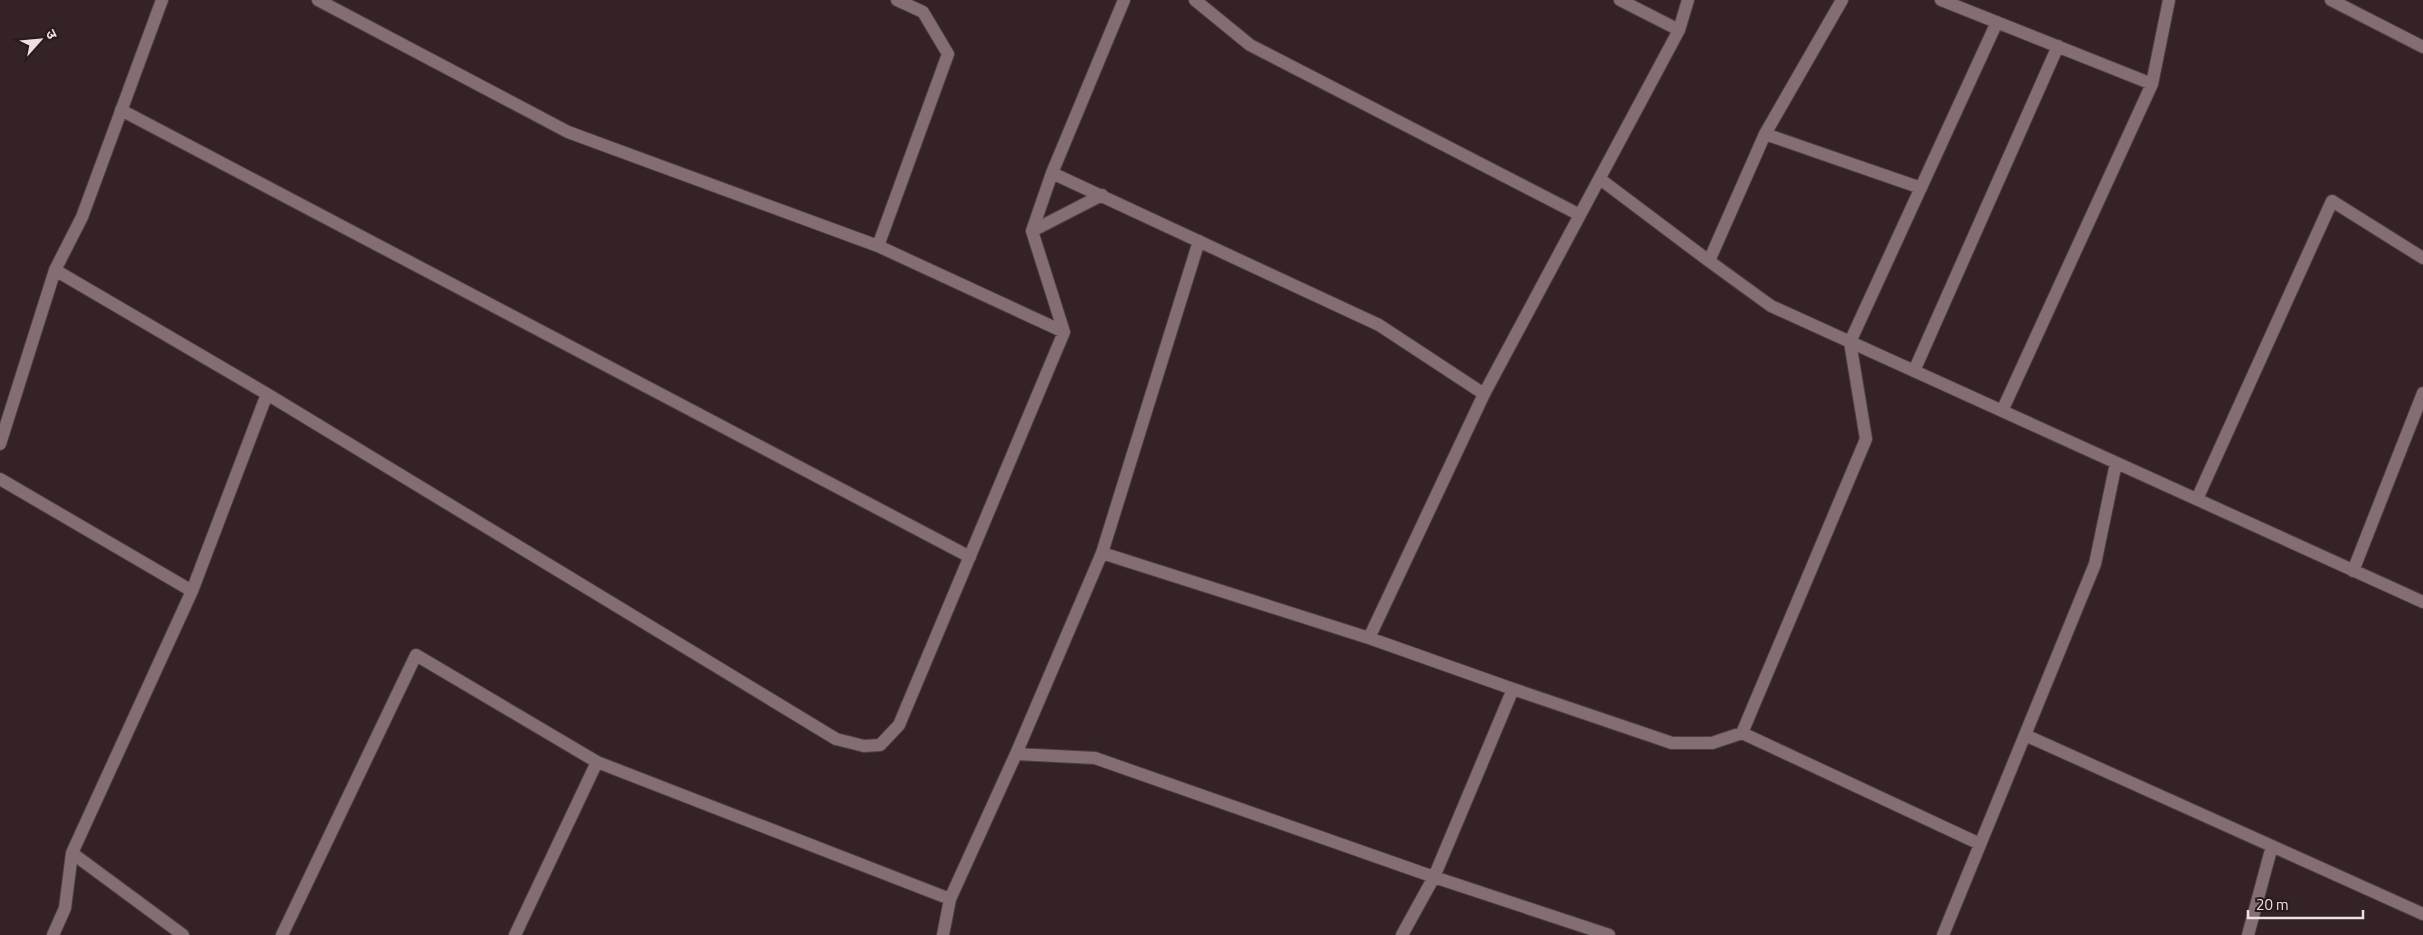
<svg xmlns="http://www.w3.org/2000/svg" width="2423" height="935" viewBox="0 0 2423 935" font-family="'Titillium Web','Noto Sans Devanagari',sans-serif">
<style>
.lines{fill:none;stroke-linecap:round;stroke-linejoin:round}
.street-casing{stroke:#4d3f41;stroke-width:14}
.street{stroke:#846e71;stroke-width:12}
</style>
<rect width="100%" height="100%" fill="#342225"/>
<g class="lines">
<g class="street-casing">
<path id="street" d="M318 0 568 132 878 246 1064 332
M1124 0 1052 173 1379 325 1484 394 1679 30 1688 0
M1195 0 1250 45 1580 215
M1620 0 1679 30
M1941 0 2152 84
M2331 0 2423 47
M121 110 970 557
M1765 134 1921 188
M1600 179 1709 261 1765 134 1842 0
M1032 231 1102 195
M878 246 948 54 923 12 897 0
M1709 261 1771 306 2423 602
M55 270 267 394 836 739 864 746 880 745 899 725 1064 332 1032 231 1052 173
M1914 371 2058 46
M2002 411 2152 84 2169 0
M0 444 55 270 82 217 162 0
M0 479 192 591
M2197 499 2332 201 2423 258
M1102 553 1369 638 1513 689
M2353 571 2423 393
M1369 638 1484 394
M2025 735 2423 914
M1016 754 1095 758 1434 877 1609 935
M1980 844 1742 733 1866 439 1850 342 1997 22
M72 853 183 935
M53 935 65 908 72 853 192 591 267 394
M282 935 416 655 597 762 950 899 1016 754 1102 553 1199 241
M515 935 597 762
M943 935 950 899
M1402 935 1434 877 1513 689 1672 743H1712L1742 733
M1943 935 2095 564 2116 463
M2248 935 2272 846"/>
</g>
<use href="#street" class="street"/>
</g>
<g transform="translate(40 40) rotate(63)" stroke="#2a191c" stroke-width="4" paint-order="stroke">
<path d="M0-4L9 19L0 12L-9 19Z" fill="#ece0e1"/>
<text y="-8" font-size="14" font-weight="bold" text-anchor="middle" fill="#ece0e1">उ</text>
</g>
<path d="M2248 910v8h115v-8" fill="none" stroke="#ece0e1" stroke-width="2.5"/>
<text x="2256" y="910" font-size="15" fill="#ece0e1" stroke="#2a191c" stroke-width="4" paint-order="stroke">20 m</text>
</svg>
